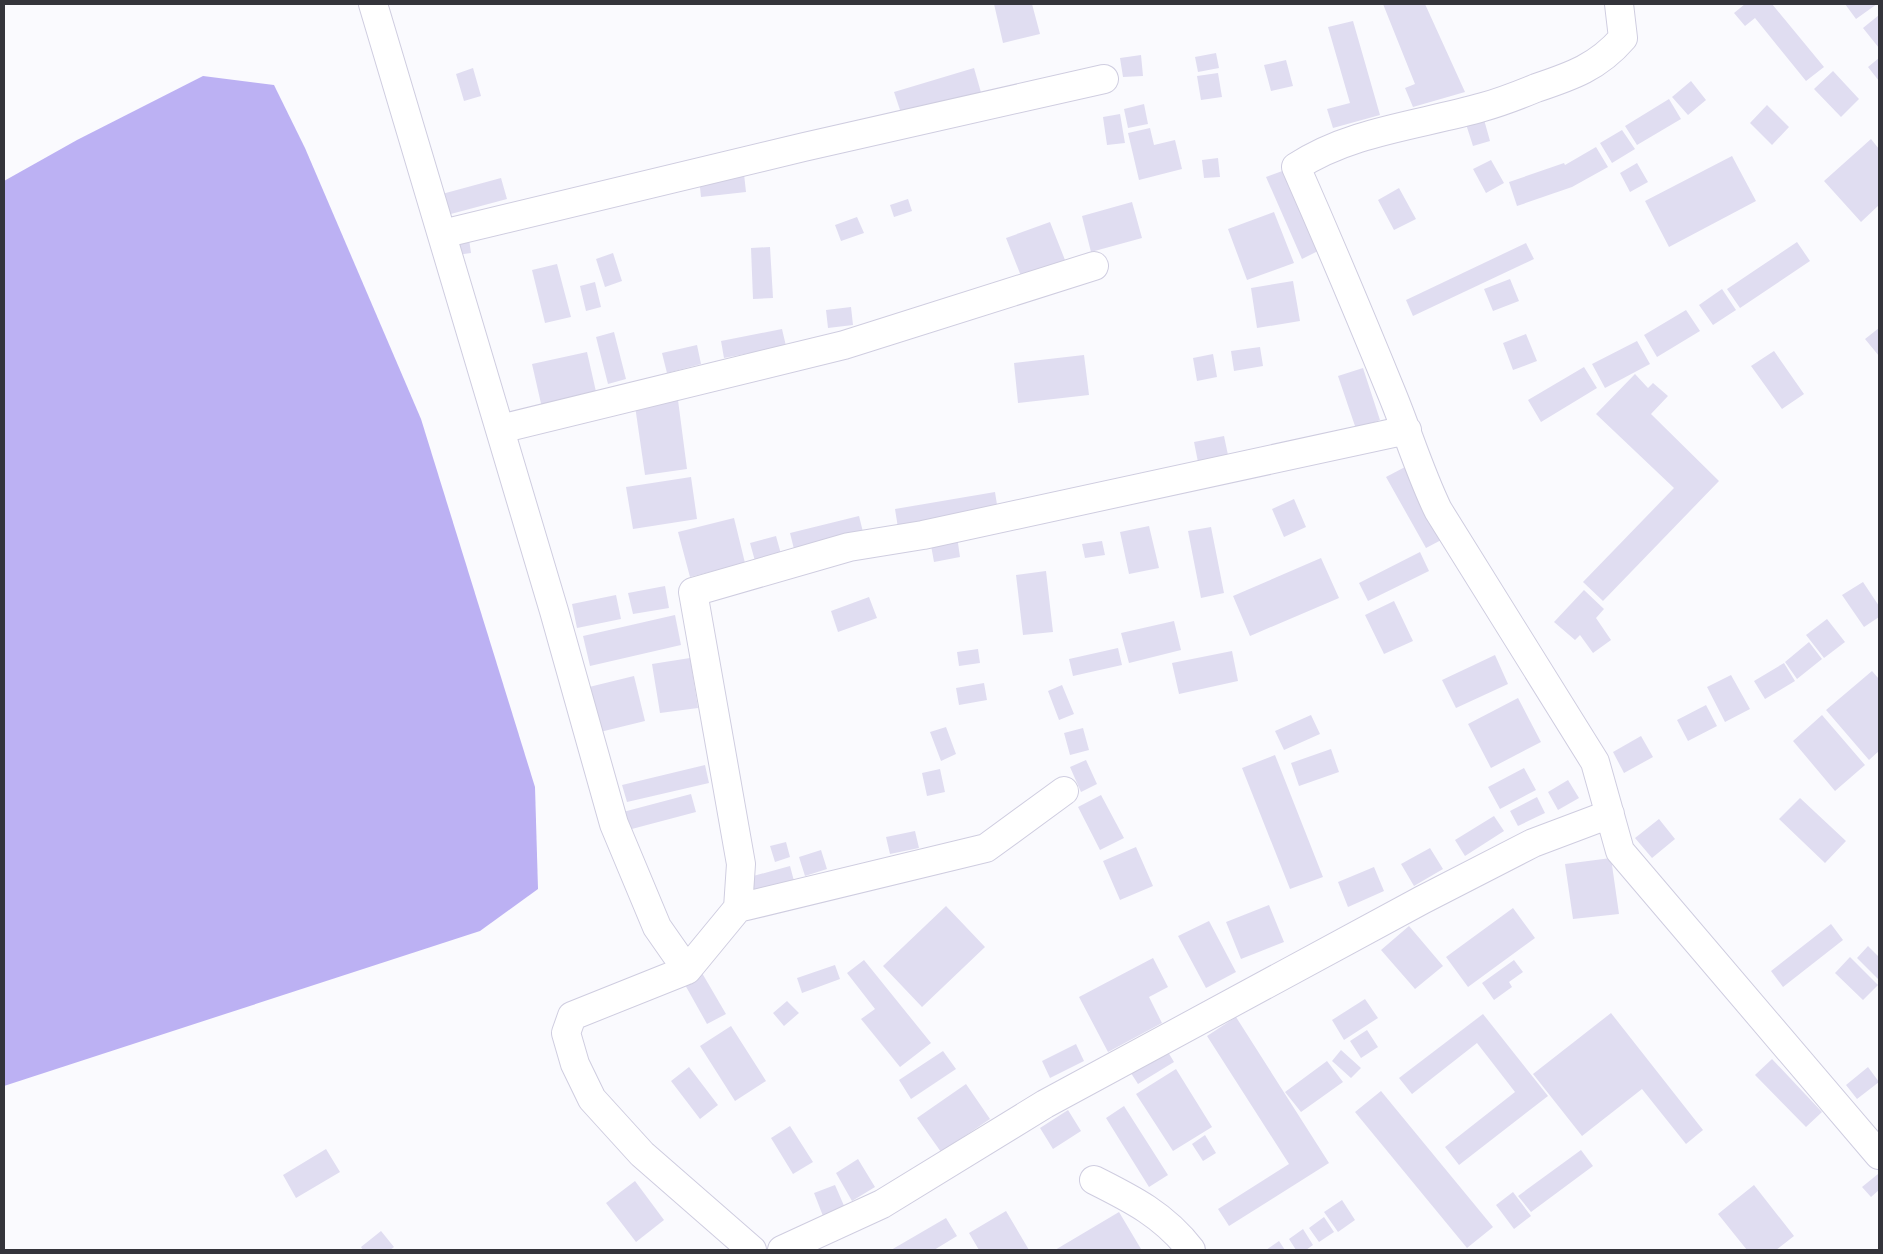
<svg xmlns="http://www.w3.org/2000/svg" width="1883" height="1254" viewBox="0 0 1883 1254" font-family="'PT Sans',sans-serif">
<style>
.water{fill:#bcb1f3}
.building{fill:#e0ddf1}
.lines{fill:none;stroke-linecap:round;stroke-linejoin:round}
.minor-casing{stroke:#cfcde0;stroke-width:30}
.minor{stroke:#fff;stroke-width:28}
</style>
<rect width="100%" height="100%" fill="#fafafe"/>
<path class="water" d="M203 76 274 85 305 148 421 419 535 787 538 889 480 931 4 1086V181L77 140Z"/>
<path class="building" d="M994 4H1032L1040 34 1003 43Z
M1383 4H1425L1465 92 1413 107 1405 88 1415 84Z
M1745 4H1772L1824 67 1806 81 1755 18 1745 26 1734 13Z
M1845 4H1877L1856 19Z
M1879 15V48L1863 28Z
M1353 21 1380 115 1333 128 1327 109 1350 103 1328 27Z
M1216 53 1219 68 1198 72 1195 57Z
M1141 55 1143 76 1123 77 1120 58Z
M1879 58V81L1868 67Z
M1286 60 1293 86 1271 91 1264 65Z
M473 68 481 96 464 101 456 74Z
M974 68 982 96 903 119 894 92Z
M1833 71 1859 99 1841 117 1814 89Z
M1218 73 1222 97 1201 100 1197 76Z
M1691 81 1706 100 1688 115 1672 97Z
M1669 99 1681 119 1637 145 1625 126Z
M1144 104 1148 124 1128 128 1124 109Z
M1767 105 1789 127 1772 145 1750 123Z
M1120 114 1125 143 1107 145 1103 117Z
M1483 116 1490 141 1473 146 1465 121Z
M1150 128 1154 145 1175 140 1182 169 1139 180 1128 133Z
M1622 130 1635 149 1612 163 1600 143Z
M1871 139 1879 149V205L1861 222 1824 181Z
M1596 147 1608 167 1572 187 1517 206 1509 182 1564 163 1565 165Z
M1732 156 1756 201 1669 247 1645 201Z
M1218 158 1220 177 1204 178 1202 160Z
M1491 160 1504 183 1486 193 1473 169Z
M1637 163 1648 182 1630 192 1620 173Z
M1285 170 1320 250 1302 259 1266 177Z
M744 174 746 192 701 197 699 178Z
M501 178 507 199 447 215 442 194Z
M1399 188 1416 219 1394 230 1378 200Z
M908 199 912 211 894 217 890 205Z
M1132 202 1142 238 1091 252 1082 216Z
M1274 212 1294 263 1247 280 1228 229Z
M857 217 864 233 841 241 835 225Z
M1050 222 1065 260 1021 276 1006 238Z
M469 239 471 253 457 255 454 241Z
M1797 242 1810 261 1740 308 1727 289Z
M1526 243 1534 259 1413 316 1406 300Z
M770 247 773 298 753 299 751 248Z
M613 253 622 281 605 287 596 259Z
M557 264 571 317 545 323 532 270Z
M1510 279 1519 301 1493 311 1484 289Z
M1293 281 1300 321 1257 328 1251 288Z
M595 282 601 307 586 311 580 286Z
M1722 289 1736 310 1713 325 1699 305Z
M851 307 853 325 828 328 826 310Z
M1686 310 1700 331 1657 357 1644 335Z
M1879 328V356L1865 339Z
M782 329 786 346 724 358 721 341Z
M614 332 626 379 608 384 596 337Z
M1526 334 1537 361 1513 370 1503 343Z
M1637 341 1650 364 1605 388 1592 364Z
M697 345 701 364 667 373 662 353Z
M1260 347 1263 366 1234 371 1231 351Z
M1774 351 1804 394 1782 409 1751 366Z
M587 352 597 396 542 408 532 364Z
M1213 354 1217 377 1197 381 1193 358Z
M1084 355 1089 395 1018 403 1014 363Z
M1584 367 1597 388 1541 422 1528 400Z
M1363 368 1380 420 1356 429 1338 376Z
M1635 374 1648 388 1653 383 1668 396 1651 414 1719 481 1603 601 1583 582 1674 488 1596 414Z
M678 400 687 469 645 475 635 406Z
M1224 436 1228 455 1198 462 1194 442Z
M1405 467 1445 538 1426 548 1386 477Z
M691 477 697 519 633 529 626 487Z
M995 492 998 511 898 528 895 509Z
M1294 499 1306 527 1284 537 1272 509Z
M859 516 864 536 795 553 790 533Z
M734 518 745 563 690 577 678 532Z
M1149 526 1159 568 1129 574 1120 532Z
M1211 527 1224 593 1201 598 1188 531Z
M776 536 781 554 755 561 750 543Z
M957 536 960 557 934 562 930 540Z
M1102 541 1105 555 1085 558 1082 544Z
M1420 552 1429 571 1368 601 1359 583Z
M1321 558 1339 598 1250 636 1233 596Z
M1046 571 1053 632 1023 635 1016 575Z
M1863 582 1879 606V617L1864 627 1842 595Z
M665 586 669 608 633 614 628 593Z
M1584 590 1604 609 1596 618 1611 640 1593 653 1580 635 1575 640 1554 622Z
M616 595 621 619 577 628 572 604Z
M869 597 877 618 838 632 831 611Z
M1394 601 1413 641 1384 654 1365 615Z
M675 615 681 645 590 666 583 636Z
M1827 619 1845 642 1824 658 1806 635Z
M1174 621 1181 650 1129 663 1121 633Z
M1809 642 1822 659 1797 679 1785 662Z
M1118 648 1122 665 1073 676 1069 659Z
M978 649 980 663 959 666 957 652Z
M1232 651 1238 681 1179 694 1172 663Z
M1495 655 1508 684 1456 708 1442 680Z
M690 658 698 708 660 713 652 664Z
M1784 663 1795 681 1765 699 1754 681Z
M1872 671 1879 679V751L1869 760 1826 710Z
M1731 675 1750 709 1725 722 1707 687Z
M634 676 645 721 600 732 589 687Z
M984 683 987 700 959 705 956 688Z
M1062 685 1074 714 1059 720 1048 691Z
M1518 698 1541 742 1491 768 1468 724Z
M1706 705 1717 726 1688 741 1677 720Z
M1311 715 1320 734 1284 750 1275 731Z
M1822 715 1865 765 1835 791 1793 741Z
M946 727 956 754 941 761 930 732Z
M1083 728 1089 750 1070 755 1064 733Z
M1641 736 1653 757 1624 773 1613 752Z
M1331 749 1339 772 1299 786 1291 763Z
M1275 755 1323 877 1290 889 1242 768Z
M1086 760 1097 784 1081 792 1070 767Z
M705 765 709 783 627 802 622 785Z
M1524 768 1536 790 1500 809 1488 787Z
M940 769 945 792 927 796 922 773Z
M1568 780 1579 798 1558 810 1548 792Z
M691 794 696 812 628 830 623 812Z
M1101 795 1124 838 1100 850 1078 807Z
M1537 797 1545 813 1518 826 1510 811Z
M1800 798 1846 841 1825 863 1779 819Z
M1494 816 1504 831 1465 856 1455 840Z
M1659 819 1675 839 1652 858 1635 838Z
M915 831 919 848 890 854 886 837Z
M786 842 790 857 775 862 770 846Z
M1136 847 1153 886 1120 900 1103 861Z
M1430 848 1443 869 1414 886 1401 864Z
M821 850 827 869 805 876 799 857Z
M1611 858 1619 914 1573 919 1565 864Z
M790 866 794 881 749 893 746 878Z
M1374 867 1384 891 1348 907 1338 882Z
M1269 905 1284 942 1241 959 1226 922Z
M946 906 985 947 922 1007 883 966Z
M1513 908 1535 938 1468 987 1446 957Z
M1209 921 1236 972 1206 988 1178 936Z
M1831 924 1843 940 1783 987 1771 971Z
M1409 926 1443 966 1415 989 1381 950Z
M1868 946 1879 957V980L1857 958Z
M1850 957 1878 985 1863 1000 1835 973Z
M1153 958 1168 987 1149 997 1162 1023 1108 1052 1079 997Z
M864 960 931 1043 900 1067 861 1019 875 1009 847 973Z
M1514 960 1523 972 1509 982 1512 987 1494 1000 1482 983Z
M835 965 840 979 802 993 797 978Z
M702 973 726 1014 707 1024 684 983Z
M1365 999 1378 1018 1344 1040 1332 1020Z
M787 1001 799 1013 784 1026 773 1013Z
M1611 1013 1703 1130 1686 1144 1642 1089 1582 1136 1533 1074Z
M1483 1014 1548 1096 1459 1165 1445 1147 1515 1092 1477 1043 1412 1094 1399 1078Z
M1236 1017 1329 1163 1229 1226 1218 1209 1289 1164 1207 1036Z
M731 1026 766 1081 735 1101 700 1046Z
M1367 1030 1378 1047 1361 1058 1350 1041Z
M1076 1044 1084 1061 1050 1078 1042 1061Z
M1165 1047 1174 1062 1138 1084 1129 1070Z
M1341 1050 1361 1068 1351 1078 1332 1061Z
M943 1051 956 1069 911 1099 899 1080Z
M1772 1059 1822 1112 1806 1127 1755 1075Z
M1327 1061 1343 1082 1301 1112 1285 1092Z
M689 1067 718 1105 700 1119 671 1081Z
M1868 1067 1879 1082 1857 1099 1846 1085Z
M1176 1069 1212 1127 1173 1151 1136 1094Z
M966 1084 990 1119 941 1152 917 1118Z
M1381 1091 1493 1227 1467 1248 1355 1112Z
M1124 1106 1168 1175 1149 1187 1106 1118Z
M1068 1110 1081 1131 1053 1149 1040 1128Z
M790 1126 813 1162 793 1174 771 1138Z
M1205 1135 1216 1153 1203 1161 1192 1144Z
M326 1149 340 1172 296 1198 283 1175Z
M1581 1150 1593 1166 1531 1212 1518 1196Z
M858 1159 875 1187 852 1201 836 1173Z
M1878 1174 1879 1190 1871 1197 1862 1187Z
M635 1181 664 1220 636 1242 606 1203Z
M835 1185 845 1208 823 1216 814 1193Z
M1754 1185 1794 1236 1776 1250H1747L1718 1214Z
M1513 1192 1531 1216 1514 1229 1496 1205Z
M1342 1200 1355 1220 1338 1232 1324 1212Z
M1006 1211 1029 1250H979L969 1233Z
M1119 1212 1141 1249 1055 1250Z
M1324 1217 1334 1232 1319 1242 1309 1228Z
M946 1218 957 1236 934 1250H891Z
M1303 1229 1313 1245 1306 1250H1296L1289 1239Z
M381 1231 394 1247 390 1250H363L361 1247Z
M1279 1241 1285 1250H1266Z"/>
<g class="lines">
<g class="minor-casing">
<path id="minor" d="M373 4 554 611 614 824 657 927 687 970
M1619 4 1623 38C1598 67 1572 76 1536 88 1519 95 1501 102 1483 107 1421 125 1350 131 1296 167 1329 242 1361 318 1392 394 1408 433 1420 473 1438 510L1595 762 1620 851 1879 1155
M442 234 804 147 1104 79
M500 429 844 345 1094 266
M738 908 986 848 1064 791
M1094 1180C1132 1199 1164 1215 1191 1250
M752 1250 642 1154 592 1099 575 1064 566 1033 572 1016 687 970 738 908 741 864 693 592 849 547 923 535 1407 430
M782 1250 882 1204 1045 1104 1422 900 1533 843 1610 814"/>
</g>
<use href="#minor" class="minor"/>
</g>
<rect width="1883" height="1254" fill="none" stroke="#34343b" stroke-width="10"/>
</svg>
